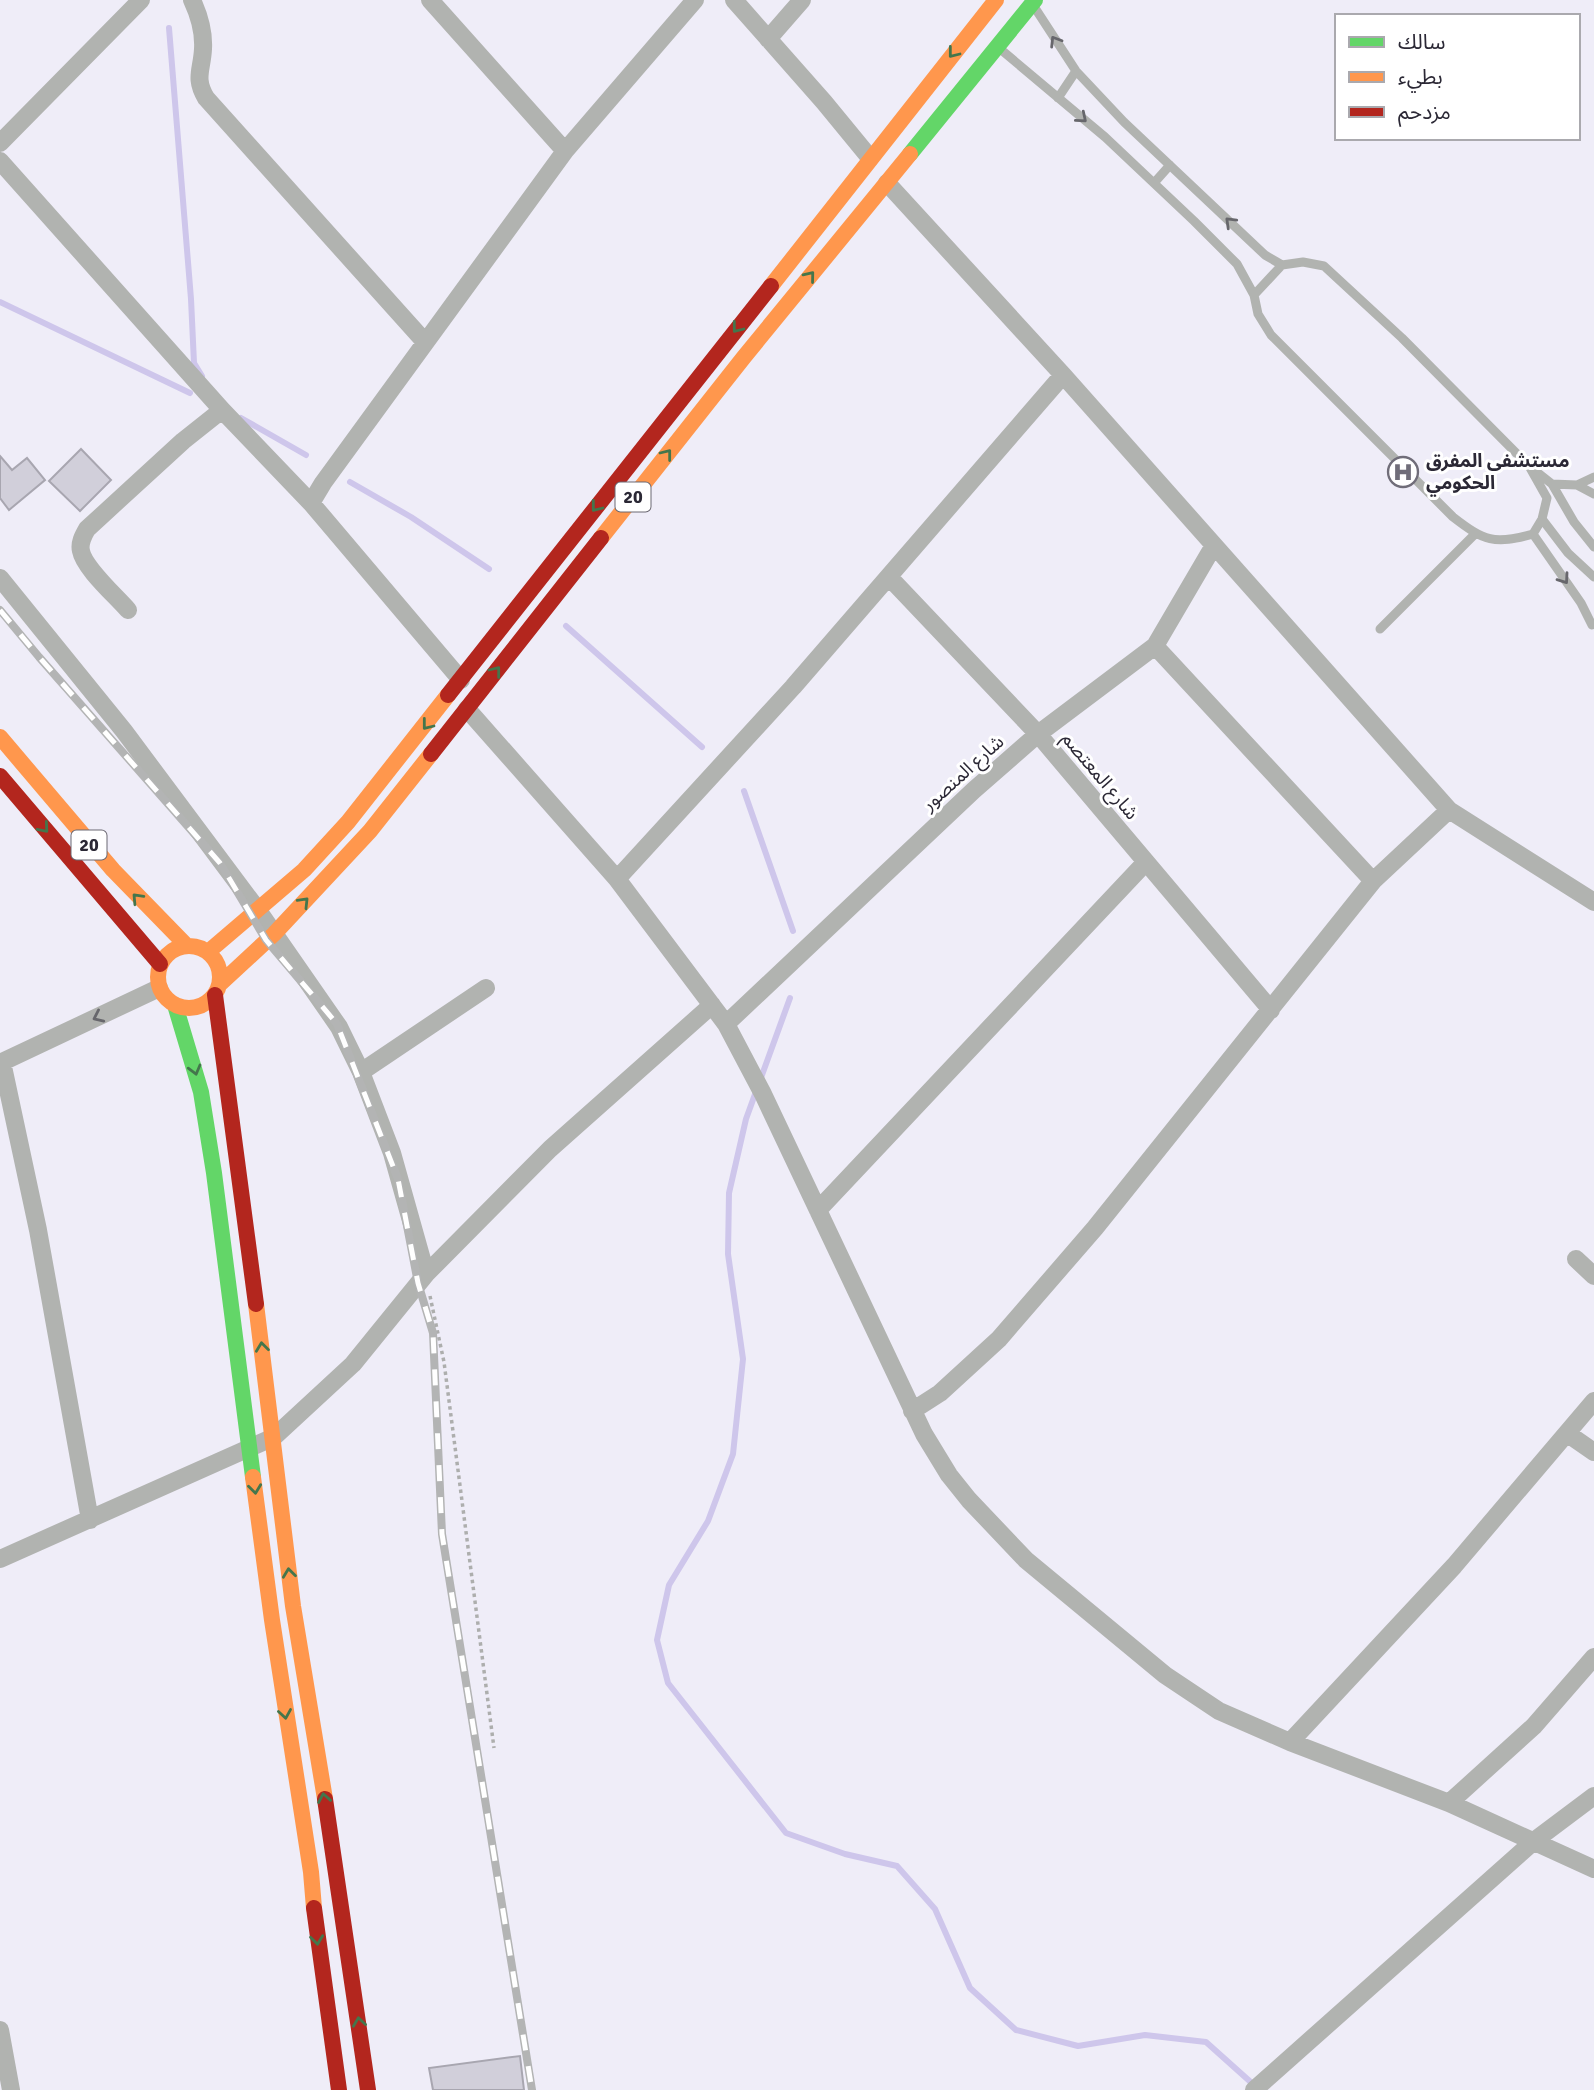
<svg xmlns="http://www.w3.org/2000/svg" width="1594" height="2090" viewBox="0 0 1594 2090" font-family="Signika,'Noto Sans Arabic',sans-serif">
<style>
.lines{fill:none;stroke-linecap:round;stroke-linejoin:round}
.stream{stroke:#cec6eb;stroke-width:6}
.building{fill:#d1cfda;stroke:#a8a6b0;stroke-width:2}
.path{stroke:#adaead;stroke-width:3.5;stroke-dasharray:3.5 3.5;stroke-linecap:butt}
.lane{stroke:#b1b3b0;stroke-width:9}
.street{stroke:#b1b3b0;stroke-width:18}
.fast{stroke:#63d668;stroke-width:16}
.slow{stroke:#ff974d;stroke-width:16}
.jam{stroke:#b3261e;stroke-width:16}
.rail-casing{stroke:#b3b4b4;stroke-width:8}
.rail{stroke:#fff;stroke-width:5;stroke-dasharray:16;stroke-linecap:butt}
.oneway{stroke:#67676c}
.oneway2{stroke:#44764c}
.labels{text-anchor:middle;dominant-baseline:central;stroke-width:6;stroke-linejoin:round;paint-order:stroke}
.shield{fill:#fff;stroke:#6b6872;stroke-width:2}
.shield-label{font-size:18px;font-weight:bold;fill:#2b2835}
.poi-label{font-size:19px;font-weight:bold;fill:#2b2835;stroke:#fff;text-anchor:start}
.street-label{font-size:19px;fill:#2b2835;stroke:#fff}
</style>
<rect width="100%" height="100%" fill="#efedf8"/>
<g class="lines">
<path class="stream" d="M169 28 191 299 194 363 202 376
M0 302 190 393
M241 418 306 455
M350 482 411 517 489 569
M566 626 702 747
M744 791 793 931
M790 998 746 1119 729 1193 728 1254 743 1359 733 1454 708 1521 669 1585 657 1640 668 1683 786 1833 845 1854 897 1866 935 1909 970 1988 1016 2030 1078 2046 1145 2035 1206 2042 1254 2085"/>
</g>
<path class="building" d="M81 449 111 480 80 511 49 481Z
M0 456 12 470 27 458 45 480 9 510 0 498Z
M520 2056 524 2090H433L429 2068Z"/>
<g class="lines">
<path class="path" d="M430 1296 444 1362 494 1748"/>
<path class="lane" d="M1035 8 1076 71 1124 122 1265 255 1282 265
M999 48 1105 137 1194 221 1237 264 1254 295
M1058 98 1076 71
M1154 183 1170 165
M1303 262 1324 266 1402 338 1529 466 1547 498 1542 519 1533 534C1494 545 1484 541 1453 517L1271 335 1258 314 1254 295 1282 265Z
M1533 469 1552 484 1577 485 1594 477
M1552 484 1574 522 1594 547
M1577 485 1594 494
M1542 519 1568 553 1594 577
M1533 534 1581 603 1592 625
M1380 629 1475 534"/>
<path class="street" d="M192 0C199 15 204 32 203 49 202 70 194 78 206 98L425 342
M430 0 565 151
M734 0 824 102 870 158
M768 39 802 0
M0 143 141 0
M0 161 222 410
M887 183 1063 375 1449 810 1594 902
M889 577 1038 734 1271 1010
M0 578 124 731 257 909 339 1027 361 1072 392 1153 426 1274
M128 610C116 596 84 568 81 551 79 543 83 536 87 529L183 441 222 410 311 503
M1155 646 1373 881
M461 680 311 503 323 483 565 151 695 0
M467 709 617 879 726 1024 763 1094 924 1434 949 1475 969 1500 1026 1560 1165 1675 1219 1711 1290 1742 1449 1803 1594 1869
M617 879 793 687 1063 375
M726 1024 974 790 1038 734 1155 646 1213 547
M2 1062 38 1230 90 1520
M0 1063 159 988
M361 1072 486 988
M818 1210 1145 863
M1576 1259 1594 1276
M912 1411 940 1393 999 1339 1095 1228 1373 881 1449 810
M1568 1434 1594 1452
M0 1559 274 1437 353 1364 426 1274 550 1149 712 1005
M1290 1742 1454 1566 1594 1401
M1449 1803 1534 1726 1594 1657
M0 2030 11 2090
M1254 2090 1534 1841 1594 1796"/>
<path class="fast" d="M910 154 1035 0
M175 1005 201 1092 214 1173 253 1477"/>
<path class="slow" d="M771 286 996 0
M601 538 744 357 910 154
M0 737 113 870 186 945
M158 977a31 31 0 1 1 62 0a31 31 0 1 1-62 0Z
M208 952 304 870 348 822 448 695
M220 984 274 934 370 831 431 754
M256 1304 293 1606 325 1799
M253 1477 272 1620 311 1872 314 1908"/>
<path class="jam" d="M448 695 771 286
M431 754 601 538
M0 776 160 964
M215 995 256 1304
M325 1799 368 2090
M314 1908 339 2090"/>
<g class="rail-casing">
<path id="rail" d="M0 610 39 657 220 863 266 940 337 1024 398 1179 418 1283 433 1333 442 1534 532 2090"/>
</g>
<use href="#rail" class="rail"/>
</g>
<defs><path id="oneway-chevron" d="M-2-3.5L2.5 0L-2 3.5" fill="none" stroke-width="1.6" stroke-linecap="round" stroke-linejoin="round" transform="scale(1.75)"/></defs>
<g class="oneway">
<use href="#oneway-chevron" transform="translate(1055 41) rotate(-122)"/>
<use href="#oneway-chevron" transform="translate(1082 118) rotate(40)"/>
<use href="#oneway-chevron" transform="translate(1230 222) rotate(-136)"/>
<use href="#oneway-chevron" transform="translate(1564 579) rotate(55)"/>
<use href="#oneway-chevron" transform="translate(98 1017) rotate(155)"/>
</g>
<g class="oneway2">
<use href="#oneway-chevron" transform="translate(953 53) rotate(128)"/>
<use href="#oneway-chevron" transform="translate(810 276) rotate(-51)"/>
<use href="#oneway-chevron" transform="translate(737 328) rotate(128)"/>
<use href="#oneway-chevron" transform="translate(667 454) rotate(-52)"/>
<use href="#oneway-chevron" transform="translate(596 507) rotate(128)"/>
<use href="#oneway-chevron" transform="translate(496 671) rotate(-52)"/>
<use href="#oneway-chevron" transform="translate(427 725) rotate(128)"/>
<use href="#oneway-chevron" transform="translate(44 828) rotate(49)"/>
<use href="#oneway-chevron" transform="translate(137 898) rotate(-133)"/>
<use href="#oneway-chevron" transform="translate(304 902) rotate(-46)"/>
<use href="#oneway-chevron" transform="translate(195 1070) rotate(75)"/>
<use href="#oneway-chevron" transform="translate(262 1347) rotate(-97)"/>
<use href="#oneway-chevron" transform="translate(255 1489) rotate(83)"/>
<use href="#oneway-chevron" transform="translate(289 1573) rotate(-97)"/>
<use href="#oneway-chevron" transform="translate(285 1714) rotate(81)"/>
<use href="#oneway-chevron" transform="translate(324 1798) rotate(-100)"/>
<use href="#oneway-chevron" transform="translate(317 1940) rotate(83)"/>
<use href="#oneway-chevron" transform="translate(359 2022) rotate(-98)"/>
</g>
<defs>
<g id="hospital-ring" transform="scale(1.575)"><circle r="9.5" fill="#fff" stroke="#706d79" stroke-width="1.5"/><path d="M-5-5h3v3.5h4V-5h3V5h-3V1.5h-4V5h-3Z" fill="#706d79"/></g>
</defs>
<g fill-rule="evenodd">
<use href="#hospital-ring" x="1403" y="472"/>
</g>
<g class="labels">
<g class="shield">
<rect x="615.5" y="482.5" width="35" height="29" rx="5"/>
<rect x="71.5" y="830.5" width="35" height="29" rx="5"/>
</g>
<g class="shield-label">
<text x="633" y="497">20</text>
<text x="89" y="845">20</text>
</g>
<g class="poi-label">
<text x="1426" y="461">مستشفى المفرق<tspan x="1426" dy="22">الحكومي</tspan></text>
</g>
<g class="street-label">
<text transform="translate(963 773) rotate(-42)">شارع المنصور</text>
<text transform="translate(1100 776) rotate(50)">شارع المعتصم</text>
</g>
</g>
<rect x="1335" y="14" width="245" height="126" fill="#ffffff" stroke="#aaa9ae" stroke-width="2"/>
<rect x="1349" y="37" width="35" height="10" fill="#63d668" stroke="#aaa9ae" stroke-width="2"/>
<text x="1398" y="49" font-size="21" fill="#2b2835">سالك</text>
<rect x="1349" y="72" width="35" height="10" fill="#ff974d" stroke="#aaa9ae" stroke-width="2"/>
<text x="1398" y="84" font-size="21" fill="#2b2835">بطيء</text>
<rect x="1349" y="107" width="35" height="10" fill="#b3261e" stroke="#aaa9ae" stroke-width="2"/>
<text x="1398" y="119" font-size="21" fill="#2b2835">مزدحم</text>
</svg>
